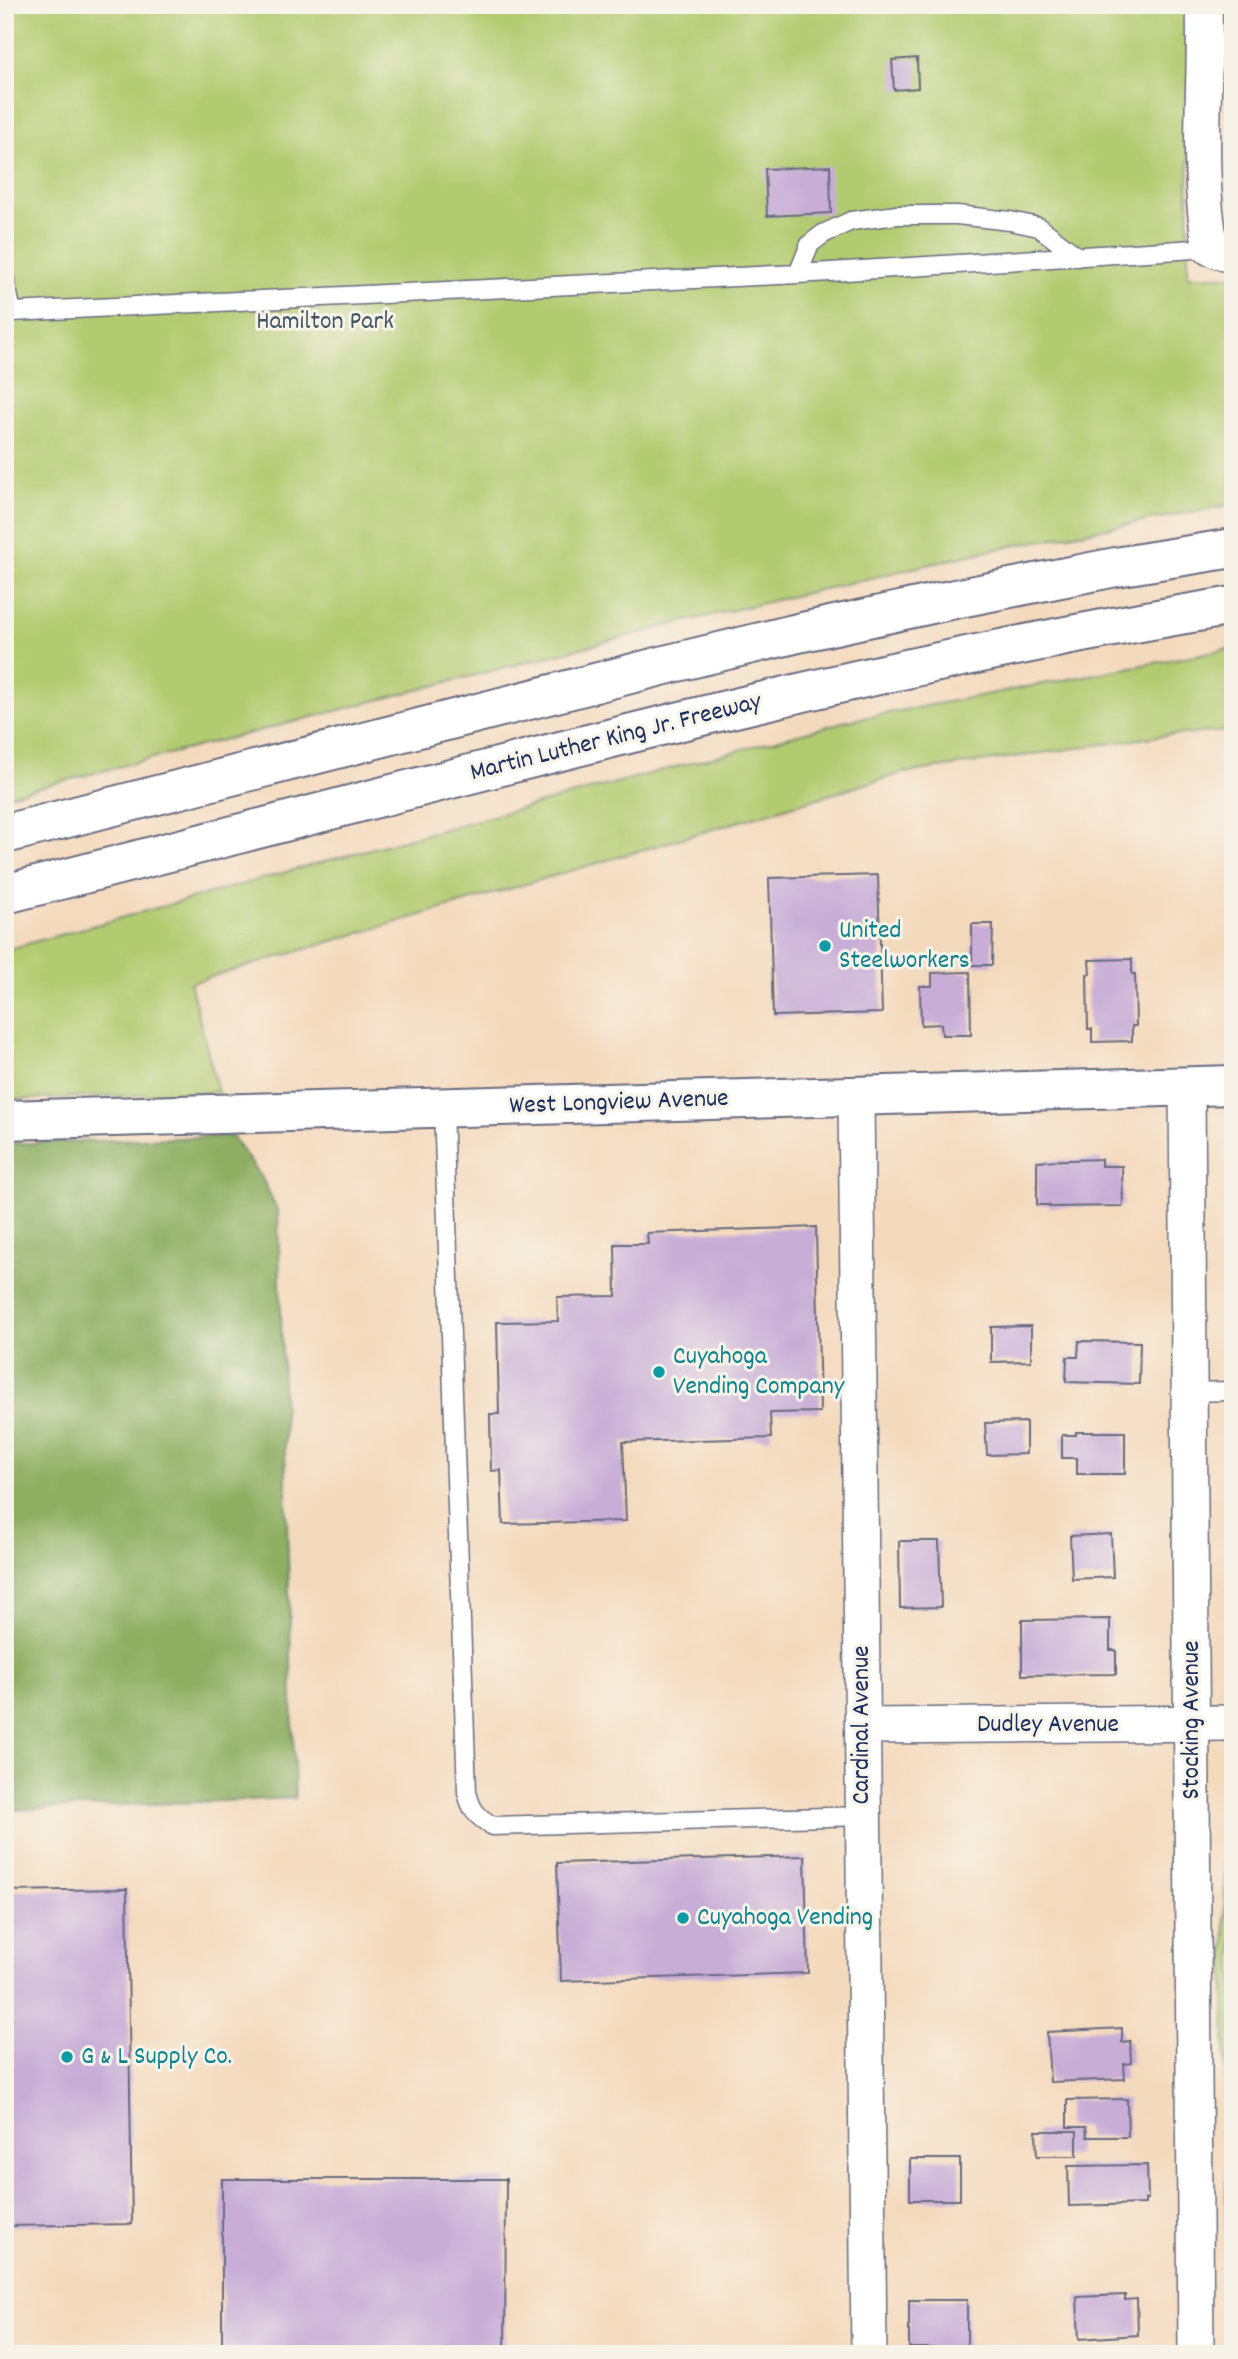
<svg xmlns="http://www.w3.org/2000/svg" width="1238" height="2359" viewBox="0 0 1238 2359" font-family="Dekko,sans-serif">
<style>
.green{fill:#b3cb70;stroke:#677d67;stroke-width:2}
.forest{fill:#8eaf62;stroke:#546f60;stroke-width:2}
.building{fill:#c8add7}
.lines{fill:none;stroke-linecap:round;stroke-linejoin:round}
.service-casing{stroke:#676b7f;stroke-width:21}
.minor-casing{stroke:#676b7f;stroke-width:38}
.tertiary-casing{stroke:#676b7f;stroke-width:42}
.motorway-casing{stroke:#676b7f;stroke-width:42}
.service{stroke:#fff;stroke-width:18}
.minor{stroke:#fff;stroke-width:35}
.tertiary{stroke:#fff;stroke-width:38}
.motorway{stroke:#fff;stroke-width:38}
.culture-dot{fill:#0f9aa8;stroke:#f7f3e8;stroke-width:2.5}
.labels{text-anchor:middle;dominant-baseline:central;stroke-width:6;stroke-linejoin:round;paint-order:stroke}
.park-label{font-size:26px;fill:#415662;stroke:#f7f3e8}
.street-label{font-size:26px;fill:#1b2f5e;stroke:#f7f3e8}
.culture-label{font-size:26px;fill:#0d838f;stroke:#f7f3e8;text-anchor:start}
</style>
<rect width="100%" height="100%" fill="#f7f3e8"/>
<filter id="ink" filterUnits="userSpaceOnUse"><feTurbulence type="fractalNoise" baseFrequency=".0143" numOctaves="2"/><feDisplacementMap in="SourceGraphic" scale="14" xChannelSelector="R" yChannelSelector="G"/><feConvolveMatrix kernelMatrix="1 2 1 2 8 2 1 2 1" color-interpolation-filters="sRGB"/></filter>
<filter id="wash" filterUnits="userSpaceOnUse"><feTurbulence type="fractalNoise" baseFrequency=".00686" numOctaves="4" result="noise"/><feDisplacementMap in="SourceGraphic" scale="28" xChannelSelector="R" yChannelSelector="G"/><feGaussianBlur stdDeviation="1.57" result="paint"/><feColorMatrix in="noise" values="0 0 0 0 0 0 0 0 0 0 0 0 0 0 0 0 0 1.4 0 .05"/><feComposite in="paint" operator="in"/></filter>
<g filter="url(#wash)">
<rect width="100%" height="100%" fill="#f4dabd"/>
<path class="green" d="M5 5H1189L1188 276H1233V504L991 550 682 622 5 796Z
M1233 648V731L1167 735 903 773 190 983 218 1092 5 1100V950L355 853 847 721Z
M1224 1752H1233V2354H1227Z"/>
<path class="forest" d="M232 1136 263 1180 278 1212 295 1798 5 1810V1144Z"/>
<g id="blocks">
<path class="building" d="M917 58 918 88 894 90 892 60Z
M830 166 831 213 767 216 765 169Z
M878 875 882 1013 773 1016 769 878Z
M972 924H993L992 965H972Z
M1132 959V974H1135L1136 1026H1132V1041L1092 1042V1029H1088L1087 974H1090L1089 960Z
M970 972 971 1035H942L941 1024 921 1025 920 986H932V973Z
M1101 1159V1166H1122L1123 1206 1049 1207V1205H1037V1161Z
M816 1227 820 1412 770 1413 771 1438 623 1442 626 1521 503 1524 501 1470 491 1471 490 1414H499L497 1322 558 1321 557 1297 616 1296 615 1244H648L647 1233Z
M1031 1326V1361L991 1362V1327Z
M1079 1341 1140 1342 1139 1384 1066 1382 1067 1357H1078Z
M1026 1422V1454L987 1455 985 1423Z
M1076 1432H1125V1474H1077V1458H1062V1435H1076Z
M1111 1534 1113 1577 1072 1579 1070 1536Z
M899 1541H939L941 1607 900 1608Z
M1110 1619V1650H1116V1674L1022 1675V1620Z
M805 1856 808 1973 561 1981 557 1863Z
M127 1889 132 2224 5 2226V1891Z
M1122 2028V2042L1130 2041 1131 2063 1124 2064 1125 2079 1050 2082 1047 2032Z
M1127 2099 1128 2137H1087L1086 2127H1067V2100Z
M1036 2131H1077V2156H1037Z
M910 2159H960V2200H910Z
M1147 2165 1148 2199H1145V2204L1069 2206 1068 2166Z
M222 2179H506L505 2354H222Z
M1125 2295V2300L1137 2299 1138 2335 1079 2339 1077 2297Z
M909 2300H967V2348H909Z"/>
</g>
</g>
<g filter="url(#ink)">
<use href="#blocks" fill-opacity="0" stroke="#676b7f" stroke-width="2"/>
<g class="lines">
<g class="service-casing">
<path id="service" d="M798 274 810 244 823 234 851 221 897 215H957L1010 221 1039 227 1078 257
M5 280 12 312 798 274 1211 248
M443 1108 467 1792C471 1810 477 1817 493 1826L863 1816
M1189 1392 1233 1391"/>
</g>
<g class="minor-casing">
<path id="minor" d="M1204 5C1207 86 1195 168 1211 248L1233 256
M1187 1086 1196 2354
M856 1096 869 2354
M863 1726 1233 1723"/>
</g>
<g class="tertiary-casing">
<path id="tertiary" d="M5 1120 1233 1085"/>
</g>
<g class="motorway-casing">
<path id="motorway" d="M5 834 669 664 798 633 950 600 1116 567 1233 548
M5 894C413 791 818 674 1233 606"/>
</g>
<use href="#service" class="service"/>
<use href="#minor" class="minor"/>
<use href="#tertiary" class="tertiary"/>
<use href="#motorway" class="motorway"/>
</g>
</g>
<g class="culture-dot">
<circle cx="825" cy="946" r="7"/>
<circle cx="659" cy="1372" r="7"/>
<circle cx="683" cy="1918" r="7"/>
<circle cx="67" cy="2057" r="7"/>
</g>
<g class="labels">
<g class="park-label">
<text x="325" y="322">Hamilton Park</text>
</g>
<g class="street-label">
<text transform="translate(616 738) rotate(-14)">Martin Luther King Jr. Freeway</text>
<text transform="translate(619 1103) rotate(-2)">West Longview Avenue</text>
<text transform="translate(1192 1720) rotate(-90)">Stocking Avenue</text>
<text transform="translate(862 1725) rotate(-90)">Cardinal Avenue</text>
<text x="1048" y="1725">Dudley Avenue</text>
</g>
<g class="culture-label">
<text x="839" y="931">United<tspan x="839" dy="30">Steelworkers</tspan></text>
<text x="673" y="1357">Cuyahoga<tspan x="673" dy="30">Vending Company</tspan></text>
<text x="697" y="1918">Cuyahoga Vending</text>
<text x="81" y="2057">G &amp; L Supply Co.</text>
</g>
</g>
<rect width="1238" height="2359" fill="none" stroke="#f7f3e8" stroke-width="28"/>
</svg>
